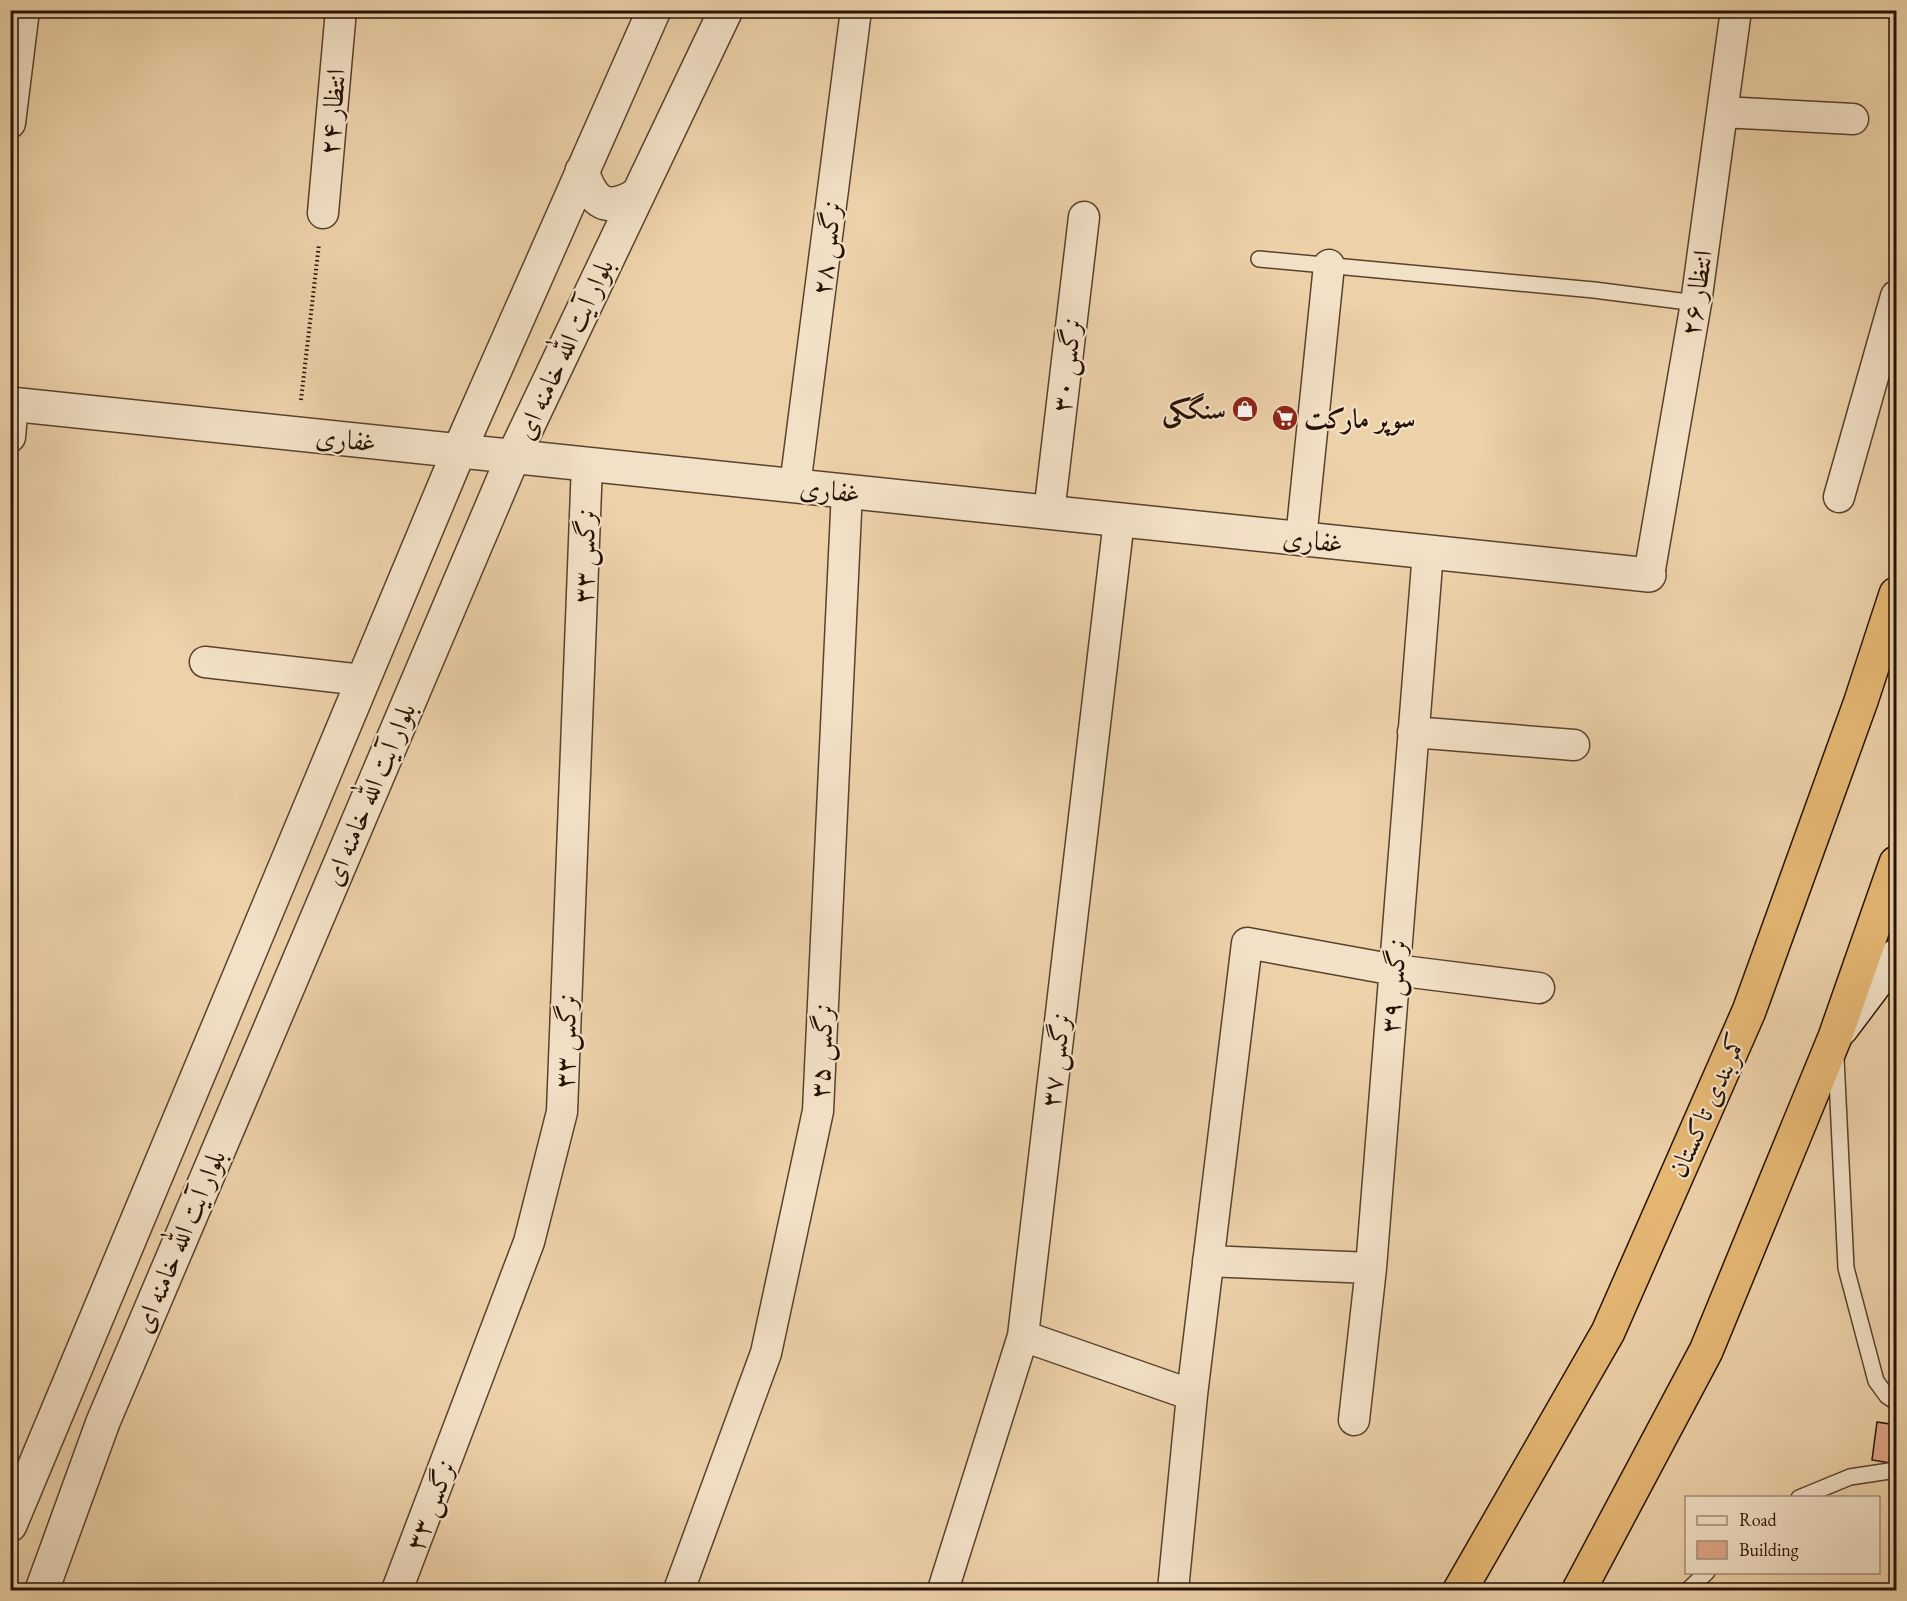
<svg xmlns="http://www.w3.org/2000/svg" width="1907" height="1601" viewBox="0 0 1907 1601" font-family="'EB Garamond',Amiri,serif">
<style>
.building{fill:#e0a688;stroke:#261204;stroke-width:1.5}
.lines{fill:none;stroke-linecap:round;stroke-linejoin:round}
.service-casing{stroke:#58422d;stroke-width:18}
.minor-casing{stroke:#58422d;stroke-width:33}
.tertiary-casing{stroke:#58422d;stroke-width:36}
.secondary-casing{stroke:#261204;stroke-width:36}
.trunk-casing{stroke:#261204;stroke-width:36}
.path{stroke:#261204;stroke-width:4;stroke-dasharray:1.5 3;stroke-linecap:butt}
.service{stroke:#f3e1c7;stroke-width:15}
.minor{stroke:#f3e1c7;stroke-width:30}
.tertiary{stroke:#f3e1c7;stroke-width:33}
.secondary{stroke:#f3e1c7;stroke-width:33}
.trunk{stroke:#e6b874;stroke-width:33}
.labels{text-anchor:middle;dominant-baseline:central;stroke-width:4.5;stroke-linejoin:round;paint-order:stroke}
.street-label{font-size:27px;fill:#261204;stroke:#f3e1c7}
.poi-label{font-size:27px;font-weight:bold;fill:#261204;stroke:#f3e1c7;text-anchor:end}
</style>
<rect width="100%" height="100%" fill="#edd1a9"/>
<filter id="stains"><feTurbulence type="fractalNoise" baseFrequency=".00333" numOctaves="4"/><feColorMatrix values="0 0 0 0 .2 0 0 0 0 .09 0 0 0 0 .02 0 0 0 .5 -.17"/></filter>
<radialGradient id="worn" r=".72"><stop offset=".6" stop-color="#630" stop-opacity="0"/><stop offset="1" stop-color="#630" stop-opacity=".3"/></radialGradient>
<path class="building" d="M1877 1422 1896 1425V1464L1872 1460Z"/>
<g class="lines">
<g class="service-casing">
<path id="service" d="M1259 259 1594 290 1696 303
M1836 1058 1846 1268 1876 1381 1887 1396 1896 1402
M1799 1498 1850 1477 1896 1470
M1688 1590 1707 1572"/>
</g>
<g class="minor-casing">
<path id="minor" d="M1722 112 1853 119
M10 123 24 10
M323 213 341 10
M10 437 13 404
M795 486 856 10
M1839 497 1896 296
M1049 513 1084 217
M1301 539 1329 265
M1649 575 1696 303 1736 10
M205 662 362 680
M1413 732 1574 745
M1208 1261 1371 1268
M1023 1336 1192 1395 1173 1590
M1192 1395 1247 943 1395 970 1539 988
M1354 1420 1371 1268 1428 552
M397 1590 529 1242 562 1112 587 464
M679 1590 766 1353 818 1111 847 491
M943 1590 1023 1336 1119 520"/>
</g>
<g class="tertiary-casing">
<path id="tertiary" d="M582 171C593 203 606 213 637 195
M10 404 1649 575
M10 1525 459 451 654 10
M42 1590 103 1422 513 457 726 10"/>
</g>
<g class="secondary-casing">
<path id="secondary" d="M1841 1029 1896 956"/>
</g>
<g class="trunk-casing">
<path id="trunk" d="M1460 1590 1608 1332 1749 1011 1861 701 1896 594
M1579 1590 1706 1351 1835 1037 1896 863"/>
</g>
<path class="path" d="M301 400 319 244"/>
<use href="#service" class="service"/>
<use href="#minor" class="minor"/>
<use href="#tertiary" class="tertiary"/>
<use href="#secondary" class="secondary"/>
<use href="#trunk" class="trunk"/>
</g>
<defs>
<g id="shop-disc" transform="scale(1.35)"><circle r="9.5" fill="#8f2418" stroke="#f3e1c7"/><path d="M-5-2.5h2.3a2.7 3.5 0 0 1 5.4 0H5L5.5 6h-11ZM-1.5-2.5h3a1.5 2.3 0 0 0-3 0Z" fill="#fff"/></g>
<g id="supermarket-disc" transform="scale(1.35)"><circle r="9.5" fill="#8f2418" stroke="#f3e1c7"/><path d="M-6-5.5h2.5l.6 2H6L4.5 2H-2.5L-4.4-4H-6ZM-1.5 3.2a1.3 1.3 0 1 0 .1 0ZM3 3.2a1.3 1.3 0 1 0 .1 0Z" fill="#fff"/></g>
</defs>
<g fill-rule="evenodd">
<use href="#shop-disc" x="1245" y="409"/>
<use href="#supermarket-disc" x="1285" y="418"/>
</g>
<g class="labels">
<g class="street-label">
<text transform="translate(332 112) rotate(-85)">انتظار ۲۴</text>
<text transform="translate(826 248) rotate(-83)">نرگس ۲۸</text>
<text transform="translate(1696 293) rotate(-81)">انتظار ۲۶</text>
<text transform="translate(564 349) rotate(-65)">بلوار آیت الله خامنه ای</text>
<text transform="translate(1066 365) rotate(-83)">نرگس ۳۰</text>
<text transform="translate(346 439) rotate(6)">غفاری</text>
<text transform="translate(830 490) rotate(6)">غفاری</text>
<text transform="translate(1313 540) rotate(6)">غفاری</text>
<text transform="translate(584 556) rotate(-88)">نرگس ۳۳</text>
<text transform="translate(369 794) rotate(-67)">بلوار آیت الله خامنه ای</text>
<text transform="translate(1393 986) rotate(-85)">نرگس ۳۹</text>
<text transform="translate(565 1041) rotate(-88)">نرگس ۳۳</text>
<text transform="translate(821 1051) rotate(-87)">نرگس ۳۵</text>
<text transform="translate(1055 1060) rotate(-83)">نرگس ۳۷</text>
<text transform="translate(1707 1105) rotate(-66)">کمربندی تاکستان</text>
<text transform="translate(179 1241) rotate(-67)">بلوار آیت الله خامنه ای</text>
<text transform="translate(430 1505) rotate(-69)">نرگس ۳۳</text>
</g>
<g class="poi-label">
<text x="1226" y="409">سنگکی</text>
<text x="1304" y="418" text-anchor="start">سوپر مارکت</text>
</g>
</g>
<rect width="1907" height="1601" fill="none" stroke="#edd1a9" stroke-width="36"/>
<rect x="12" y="12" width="1883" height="1577" fill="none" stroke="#261204" stroke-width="3"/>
<rect x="18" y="18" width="1871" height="1565" fill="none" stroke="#261204" stroke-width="1.5"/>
<rect x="1685" y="1496" width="195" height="78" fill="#f3e1c7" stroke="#a18e79" stroke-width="1.5"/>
<rect x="1697" y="1516" width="30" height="9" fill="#f3e1c7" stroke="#a18e79" stroke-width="1.5"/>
<text x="1739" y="1526" font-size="18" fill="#261204">Road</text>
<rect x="1697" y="1541" width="30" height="18" fill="#e0a688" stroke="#a18e79" stroke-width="1.5"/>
<text x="1739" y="1556" font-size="18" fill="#261204">Building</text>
<rect width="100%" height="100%" filter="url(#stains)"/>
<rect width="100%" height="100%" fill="url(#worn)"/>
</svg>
